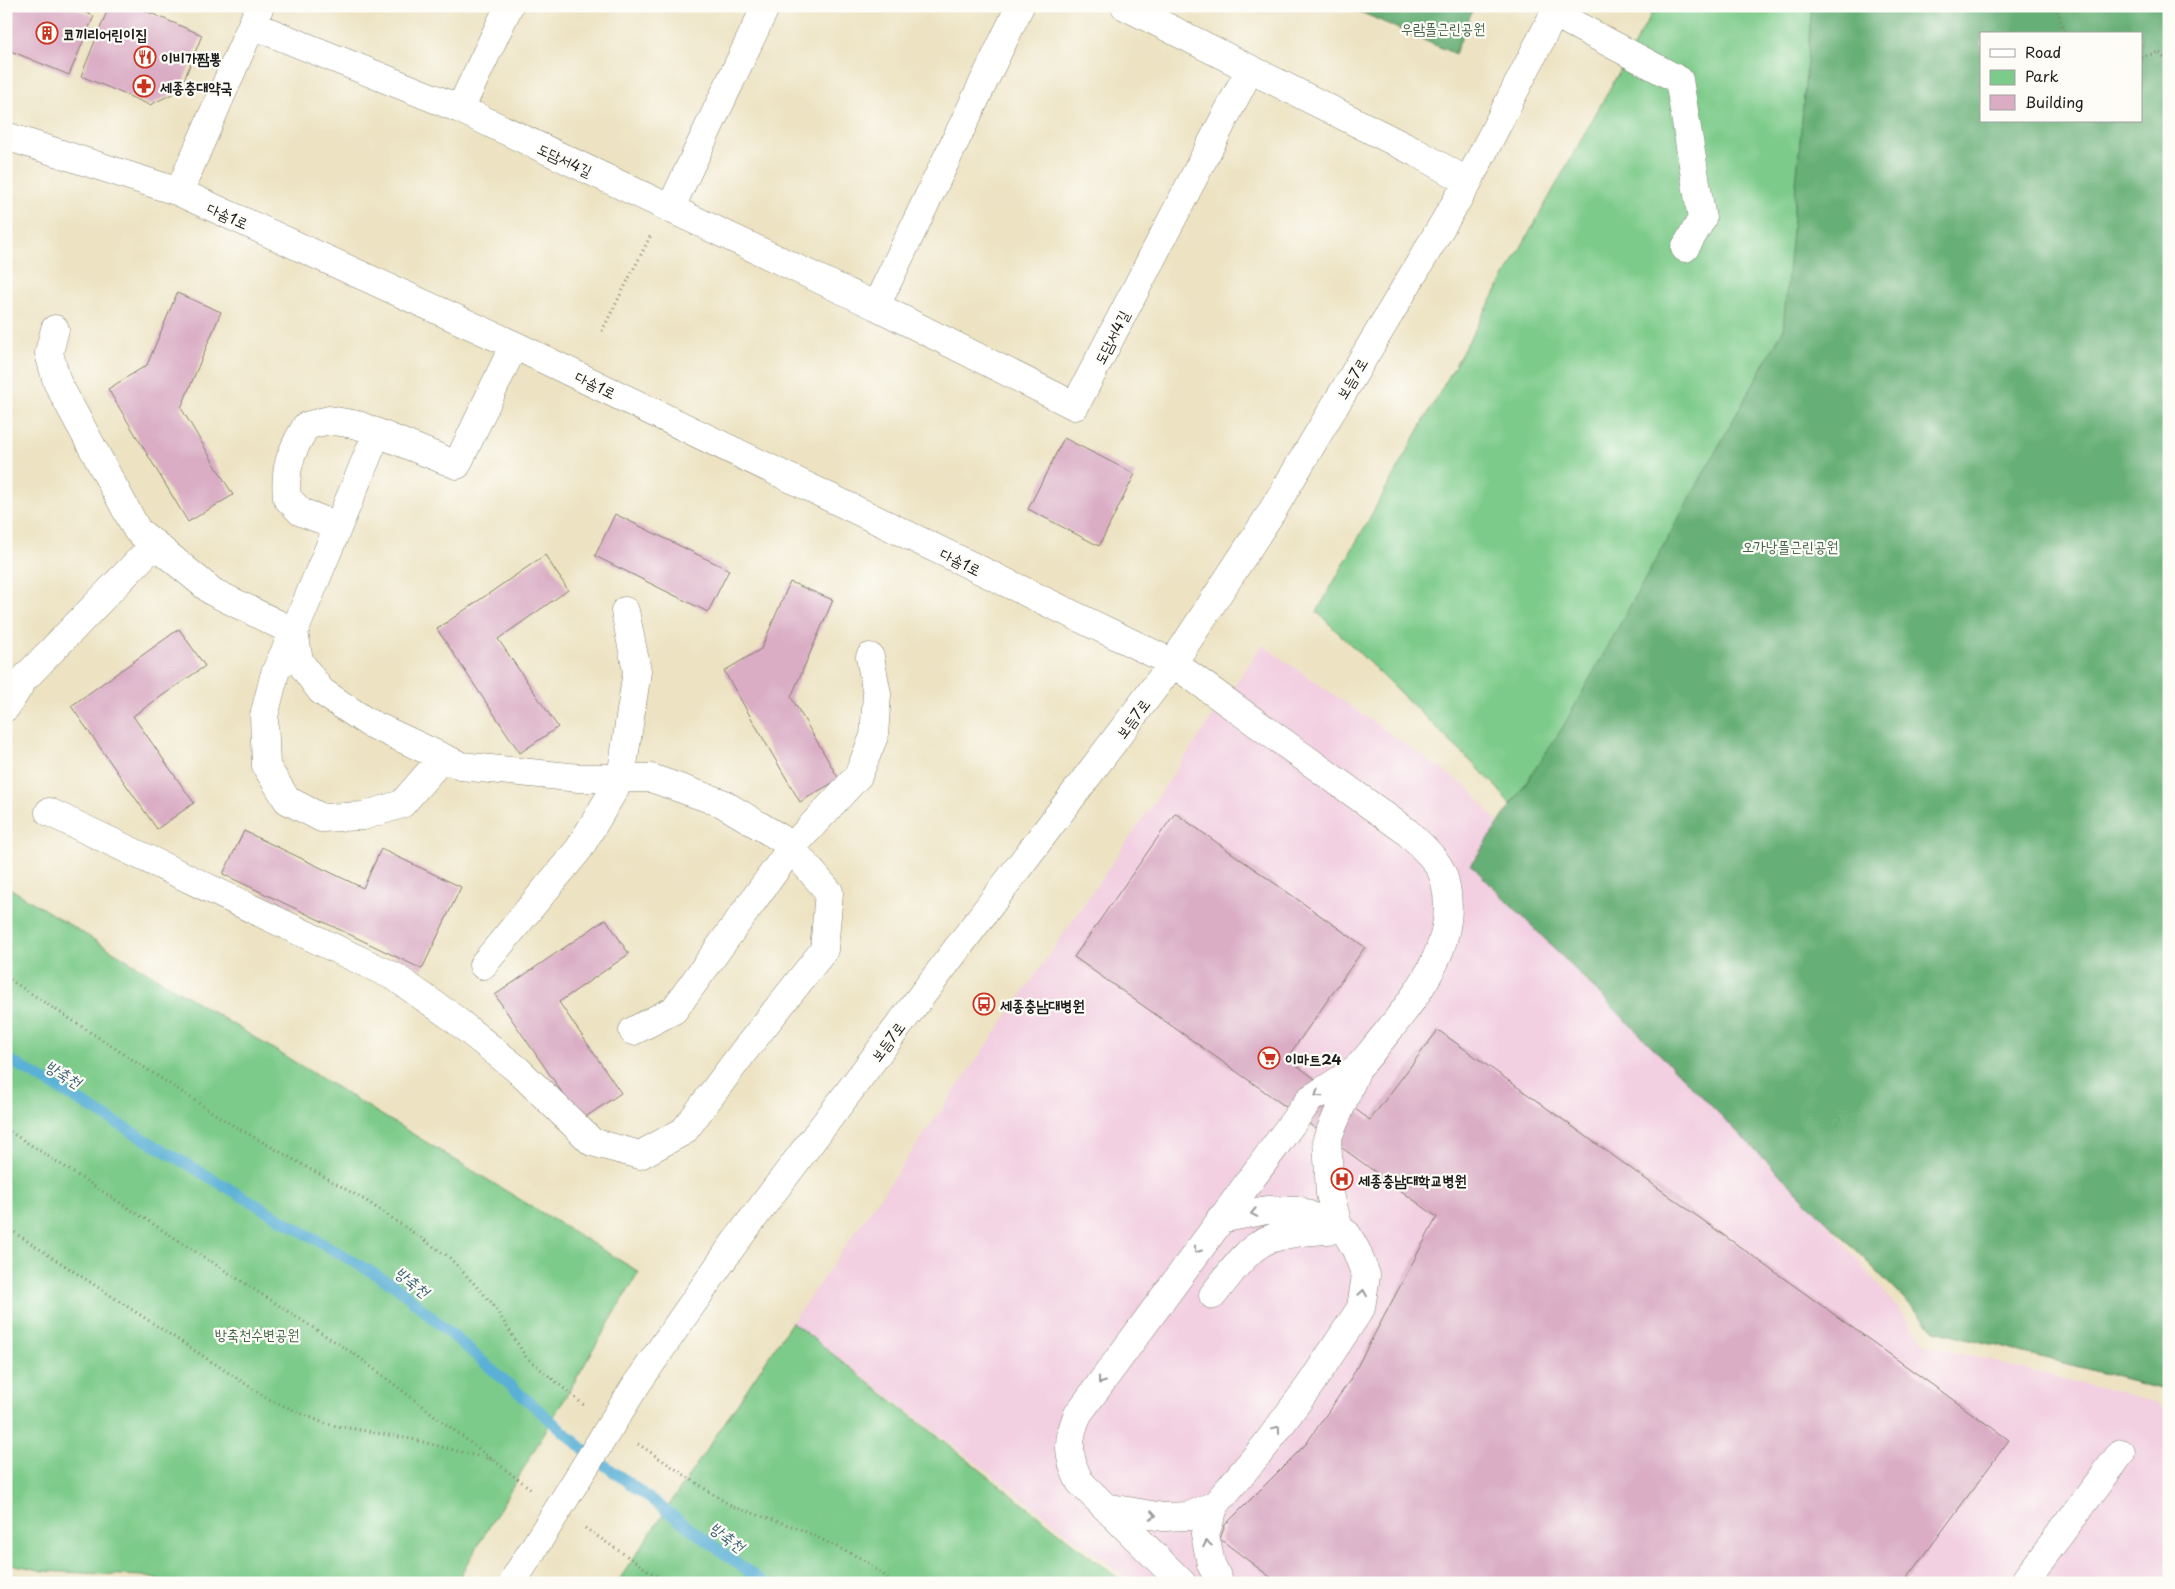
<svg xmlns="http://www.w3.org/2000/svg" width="2175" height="1589" viewBox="0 0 2175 1589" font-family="'Playpen Sans','Poor Story',sans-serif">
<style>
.built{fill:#f2cfe1}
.green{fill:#7dcb8a;stroke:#4c7453;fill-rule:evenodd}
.forest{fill:#66af76;stroke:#416649;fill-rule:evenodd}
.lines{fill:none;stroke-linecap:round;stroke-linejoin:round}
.stream{stroke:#5ab0d6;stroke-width:11}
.building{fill:#daadc5}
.minor-casing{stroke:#848070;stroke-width:29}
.path{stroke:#848070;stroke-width:3;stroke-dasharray:1 4;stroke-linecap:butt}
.minor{stroke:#fff;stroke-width:28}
.minor-bridge-casing{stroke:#848070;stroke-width:29;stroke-linecap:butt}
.minor-bridge{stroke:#fff;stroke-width:28}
.oneway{stroke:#999}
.labels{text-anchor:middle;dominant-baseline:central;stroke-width:4.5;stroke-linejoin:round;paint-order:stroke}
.park-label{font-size:15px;fill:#436248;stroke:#fdfcf7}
.poi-label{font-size:15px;font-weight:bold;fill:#1c1c1c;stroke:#fdfcf7;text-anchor:start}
.street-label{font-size:15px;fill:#1c1c1c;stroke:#fdfcf7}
.water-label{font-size:16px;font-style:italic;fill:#385f70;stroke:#fdfcf7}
</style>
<rect width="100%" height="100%" fill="#fdfcf7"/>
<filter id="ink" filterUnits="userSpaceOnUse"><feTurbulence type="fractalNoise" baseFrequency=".02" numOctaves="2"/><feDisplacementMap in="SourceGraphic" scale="10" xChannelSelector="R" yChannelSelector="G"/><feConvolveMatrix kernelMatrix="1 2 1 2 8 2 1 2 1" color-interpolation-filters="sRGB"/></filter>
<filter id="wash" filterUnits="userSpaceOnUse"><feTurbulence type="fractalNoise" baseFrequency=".0096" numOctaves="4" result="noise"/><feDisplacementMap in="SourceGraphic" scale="20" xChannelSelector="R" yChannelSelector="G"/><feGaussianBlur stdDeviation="1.12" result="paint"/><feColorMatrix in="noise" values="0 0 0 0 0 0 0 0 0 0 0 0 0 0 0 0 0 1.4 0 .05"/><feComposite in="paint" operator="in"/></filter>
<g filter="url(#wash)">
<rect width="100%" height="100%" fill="#ede3c3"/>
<path class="built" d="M1262 645 1470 789 1927 1344 2157 1403 2169 1412V1583H1133L792 1322 994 1035Z"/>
<path class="green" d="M1656 6H2169V1390L1935 1330 1494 784 1317 612ZM1981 34H2141V121H1981Z
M6 886 639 1272 456 1583H171L143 1576 44 1571 6 1563Z
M792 1322 1124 1583H617Z"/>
<path class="forest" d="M1347 6H1474L1455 54Z
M1812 6H2169V1390L1935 1330 1471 865 1563 727 1783 330ZM1981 34H2141V121H1981Z"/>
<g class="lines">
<path class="stream" d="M6 1058 397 1287 587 1452 764 1583"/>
</g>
<g id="blocks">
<path class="building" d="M6 6H69L94 16 69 75 6 49Z
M109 6H134L202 35 180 90 150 105 81 76Z
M177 293 221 312 181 408 233 495 188 522 108 389 147 365Z
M1064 438 1135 474 1099 546 1028 509Z
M615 514 729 570 708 612 595 556Z
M545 555 568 590 498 639 558 727 520 753 437 629Z
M790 582 833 600 791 697 839 779 800 802 724 671 761 649Z
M179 629 205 666 133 716 194 803 157 829 71 706Z
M1175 813 1365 947 1287 1058 1370 1120 1438 1030 2009 1440 1904 1583H1278L1220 1539 1225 1525 1306 1444 1350 1380 1437 1217 1264 1091 1074 957Z
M244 831 363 888 381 849 461 887 422 969 223 874Z
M606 919 629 954 559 1002 621 1093 581 1120 495 995Z"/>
</g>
</g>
<g filter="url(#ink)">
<use href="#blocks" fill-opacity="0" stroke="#848070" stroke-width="1"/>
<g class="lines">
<g class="minor-casing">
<path id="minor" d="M1125 6 1419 154 1468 182
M1555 14 1679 80 1702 219 1685 248
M252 25 460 109 876 306 1075 406 1250 69
M460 109 509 6
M6 136 179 192 514 345 1173 663 1406 831C1420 845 1441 861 1445 882 1459 941 1420 992 1385 1035 1376 1045 1368 1058 1358 1067 1343 1079 1326 1089 1310 1099L1078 1414C1067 1438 1067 1458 1080 1482L1182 1583
M179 192 260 6
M670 209 766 6
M876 306 1020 6
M55 329 49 353 57 382 137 530 213 592 294 632 275 673 264 716 266 766 287 800 322 818 363 816 402 804 442 758
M338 526 301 512 287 498C284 467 291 452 306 426L329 420 358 425 457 465 514 345
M6 707 23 680 155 544
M49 812 395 977 452 1017 518 1070 592 1142 640 1155 684 1131 744 1051 824 950 829 892 785 841 722 803 651 778H579L461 766 367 722 321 691 299 661 294 632 377 433
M483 965 579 849 621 778 637 671 625 611
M633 1031 674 1010 792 847 858 776 874 736 877 694 870 657
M1213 1295C1228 1277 1245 1250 1267 1240 1290 1231 1316 1231 1339 1229L1330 1194 1327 1139 1358 1067
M636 1385 733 1245 1173 663 1271 513 1468 182 1558 6
M1215 1505 1205 1534 1211 1564 1220 1583
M1105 1507 1163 1517 1189 1516 1215 1505 1265 1446 1310 1385 1361 1308 1366 1275 1356 1250 1347 1234 1339 1229 1300 1211 1267 1210 1220 1219
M2023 1583 2121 1453"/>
</g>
<path class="path" d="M2056 6 2065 34
M2141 57 2159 52 2169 63
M602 331 651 235
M6 977 229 1123 365 1200 449 1257 492 1303 526 1357 585 1406
M6 1129 357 1356 531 1489
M6 1227 270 1400 326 1424 411 1439 493 1460
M638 1444 731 1506 800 1529 866 1561 893 1583
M585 1528 667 1583"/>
<use href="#minor" class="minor"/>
<g class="minor-bridge-casing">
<path id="minor-bridge" d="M515 1578 636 1385"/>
</g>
<use href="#minor-bridge" class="minor-bridge"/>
</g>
<defs><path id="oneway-chevron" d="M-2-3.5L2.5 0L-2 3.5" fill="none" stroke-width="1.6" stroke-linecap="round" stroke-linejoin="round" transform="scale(1.25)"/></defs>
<g class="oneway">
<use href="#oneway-chevron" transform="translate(1318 1094) rotate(146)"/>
<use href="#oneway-chevron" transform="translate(1254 1213) rotate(169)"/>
<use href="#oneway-chevron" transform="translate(1197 1250) rotate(126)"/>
<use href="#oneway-chevron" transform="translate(1363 1293) rotate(-81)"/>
<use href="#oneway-chevron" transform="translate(1101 1381) rotate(126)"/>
<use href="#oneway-chevron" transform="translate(1277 1429) rotate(-53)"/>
<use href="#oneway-chevron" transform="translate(1153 1515) rotate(10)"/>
<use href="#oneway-chevron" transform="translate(1207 1544) rotate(-101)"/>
</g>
</g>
<defs>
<g id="building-ring" transform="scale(1.125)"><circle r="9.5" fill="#fdfcf7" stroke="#c8321e" stroke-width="1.5"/><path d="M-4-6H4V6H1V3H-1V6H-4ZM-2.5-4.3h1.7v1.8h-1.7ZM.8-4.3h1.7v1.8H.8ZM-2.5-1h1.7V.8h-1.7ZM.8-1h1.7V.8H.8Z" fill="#c8321e"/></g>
<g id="restaurant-ring" transform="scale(1.125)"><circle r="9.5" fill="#fdfcf7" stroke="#c8321e" stroke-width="1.5"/><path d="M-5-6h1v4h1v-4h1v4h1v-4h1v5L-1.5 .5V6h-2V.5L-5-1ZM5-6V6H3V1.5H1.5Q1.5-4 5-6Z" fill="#c8321e"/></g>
<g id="pharmacy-ring" transform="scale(1.125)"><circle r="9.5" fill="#fdfcf7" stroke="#c8321e" stroke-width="1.5"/><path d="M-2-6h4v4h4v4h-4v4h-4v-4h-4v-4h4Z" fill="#c8321e"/></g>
<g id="bus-ring" transform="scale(1.125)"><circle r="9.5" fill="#fdfcf7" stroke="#c8321e" stroke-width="1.5"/><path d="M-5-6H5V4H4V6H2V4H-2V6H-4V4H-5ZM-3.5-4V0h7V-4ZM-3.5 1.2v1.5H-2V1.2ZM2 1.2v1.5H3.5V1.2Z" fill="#c8321e"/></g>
<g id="supermarket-ring" transform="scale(1.125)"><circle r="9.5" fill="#fdfcf7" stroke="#c8321e" stroke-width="1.5"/><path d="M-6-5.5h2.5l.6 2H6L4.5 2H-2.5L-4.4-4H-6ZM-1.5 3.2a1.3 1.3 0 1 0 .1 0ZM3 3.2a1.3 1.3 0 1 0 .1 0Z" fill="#c8321e"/></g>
<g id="hospital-ring" transform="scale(1.125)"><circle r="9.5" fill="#fdfcf7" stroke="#c8321e" stroke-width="1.5"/><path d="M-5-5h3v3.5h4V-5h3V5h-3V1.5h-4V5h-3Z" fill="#c8321e"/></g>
</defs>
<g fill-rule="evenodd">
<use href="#building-ring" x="47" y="33"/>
<use href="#restaurant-ring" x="145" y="57"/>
<use href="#pharmacy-ring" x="144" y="86"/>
<use href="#bus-ring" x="984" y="1004"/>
<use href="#supermarket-ring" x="1269" y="1058"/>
<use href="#hospital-ring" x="1342" y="1179"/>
</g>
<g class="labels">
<g class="park-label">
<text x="1443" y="27">우람뜰근린공원</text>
<text x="1790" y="545">오가낭뜰근린공원</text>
<text x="257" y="1333">방축천수변공원</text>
</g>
<g class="poi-label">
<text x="63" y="33">코끼리어린이집</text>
<text x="161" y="57">이비가짬뽕</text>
<text x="160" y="86">세종충대약국</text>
<text x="1000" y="1004">세종충남대병원</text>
<text x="1285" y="1058">이마트24</text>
<text x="1358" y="1179">세종충남대학교병원</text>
</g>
<g class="street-label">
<text transform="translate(565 159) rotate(25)">도담서4길</text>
<text transform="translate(228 215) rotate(24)">다솜1로</text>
<text transform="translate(1111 337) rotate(-63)">도담서4길</text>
<text transform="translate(1351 378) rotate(-59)">보듬7로</text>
<text transform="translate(596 384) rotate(26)">다솜1로</text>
<text transform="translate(961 561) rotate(26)">다솜1로</text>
<text transform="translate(1132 718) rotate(-53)">보듬7로</text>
<text transform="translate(887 1041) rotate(-53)">보듬7로</text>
</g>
<g class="water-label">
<text transform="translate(64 1073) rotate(30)">방축천</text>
<text transform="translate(413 1281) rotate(38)">방축천</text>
<text transform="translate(728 1536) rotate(36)">방축천</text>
</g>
</g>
<rect width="2175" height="1589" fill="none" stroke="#fdfcf7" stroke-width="25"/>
<rect x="1980" y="32" width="162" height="90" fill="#fdfcf7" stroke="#a3a29f"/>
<rect x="1990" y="49" width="25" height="8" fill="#ffffff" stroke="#a3a29f"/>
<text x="2025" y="58" font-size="15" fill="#1c1c1c">Road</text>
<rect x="1990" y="70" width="25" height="15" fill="#7dcb8a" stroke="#a3a29f"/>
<text x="2025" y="82" font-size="15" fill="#1c1c1c">Park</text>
<rect x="1990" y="95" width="25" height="15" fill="#daadc5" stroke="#a3a29f"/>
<text x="2025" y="108" font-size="15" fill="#1c1c1c">Building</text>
</svg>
